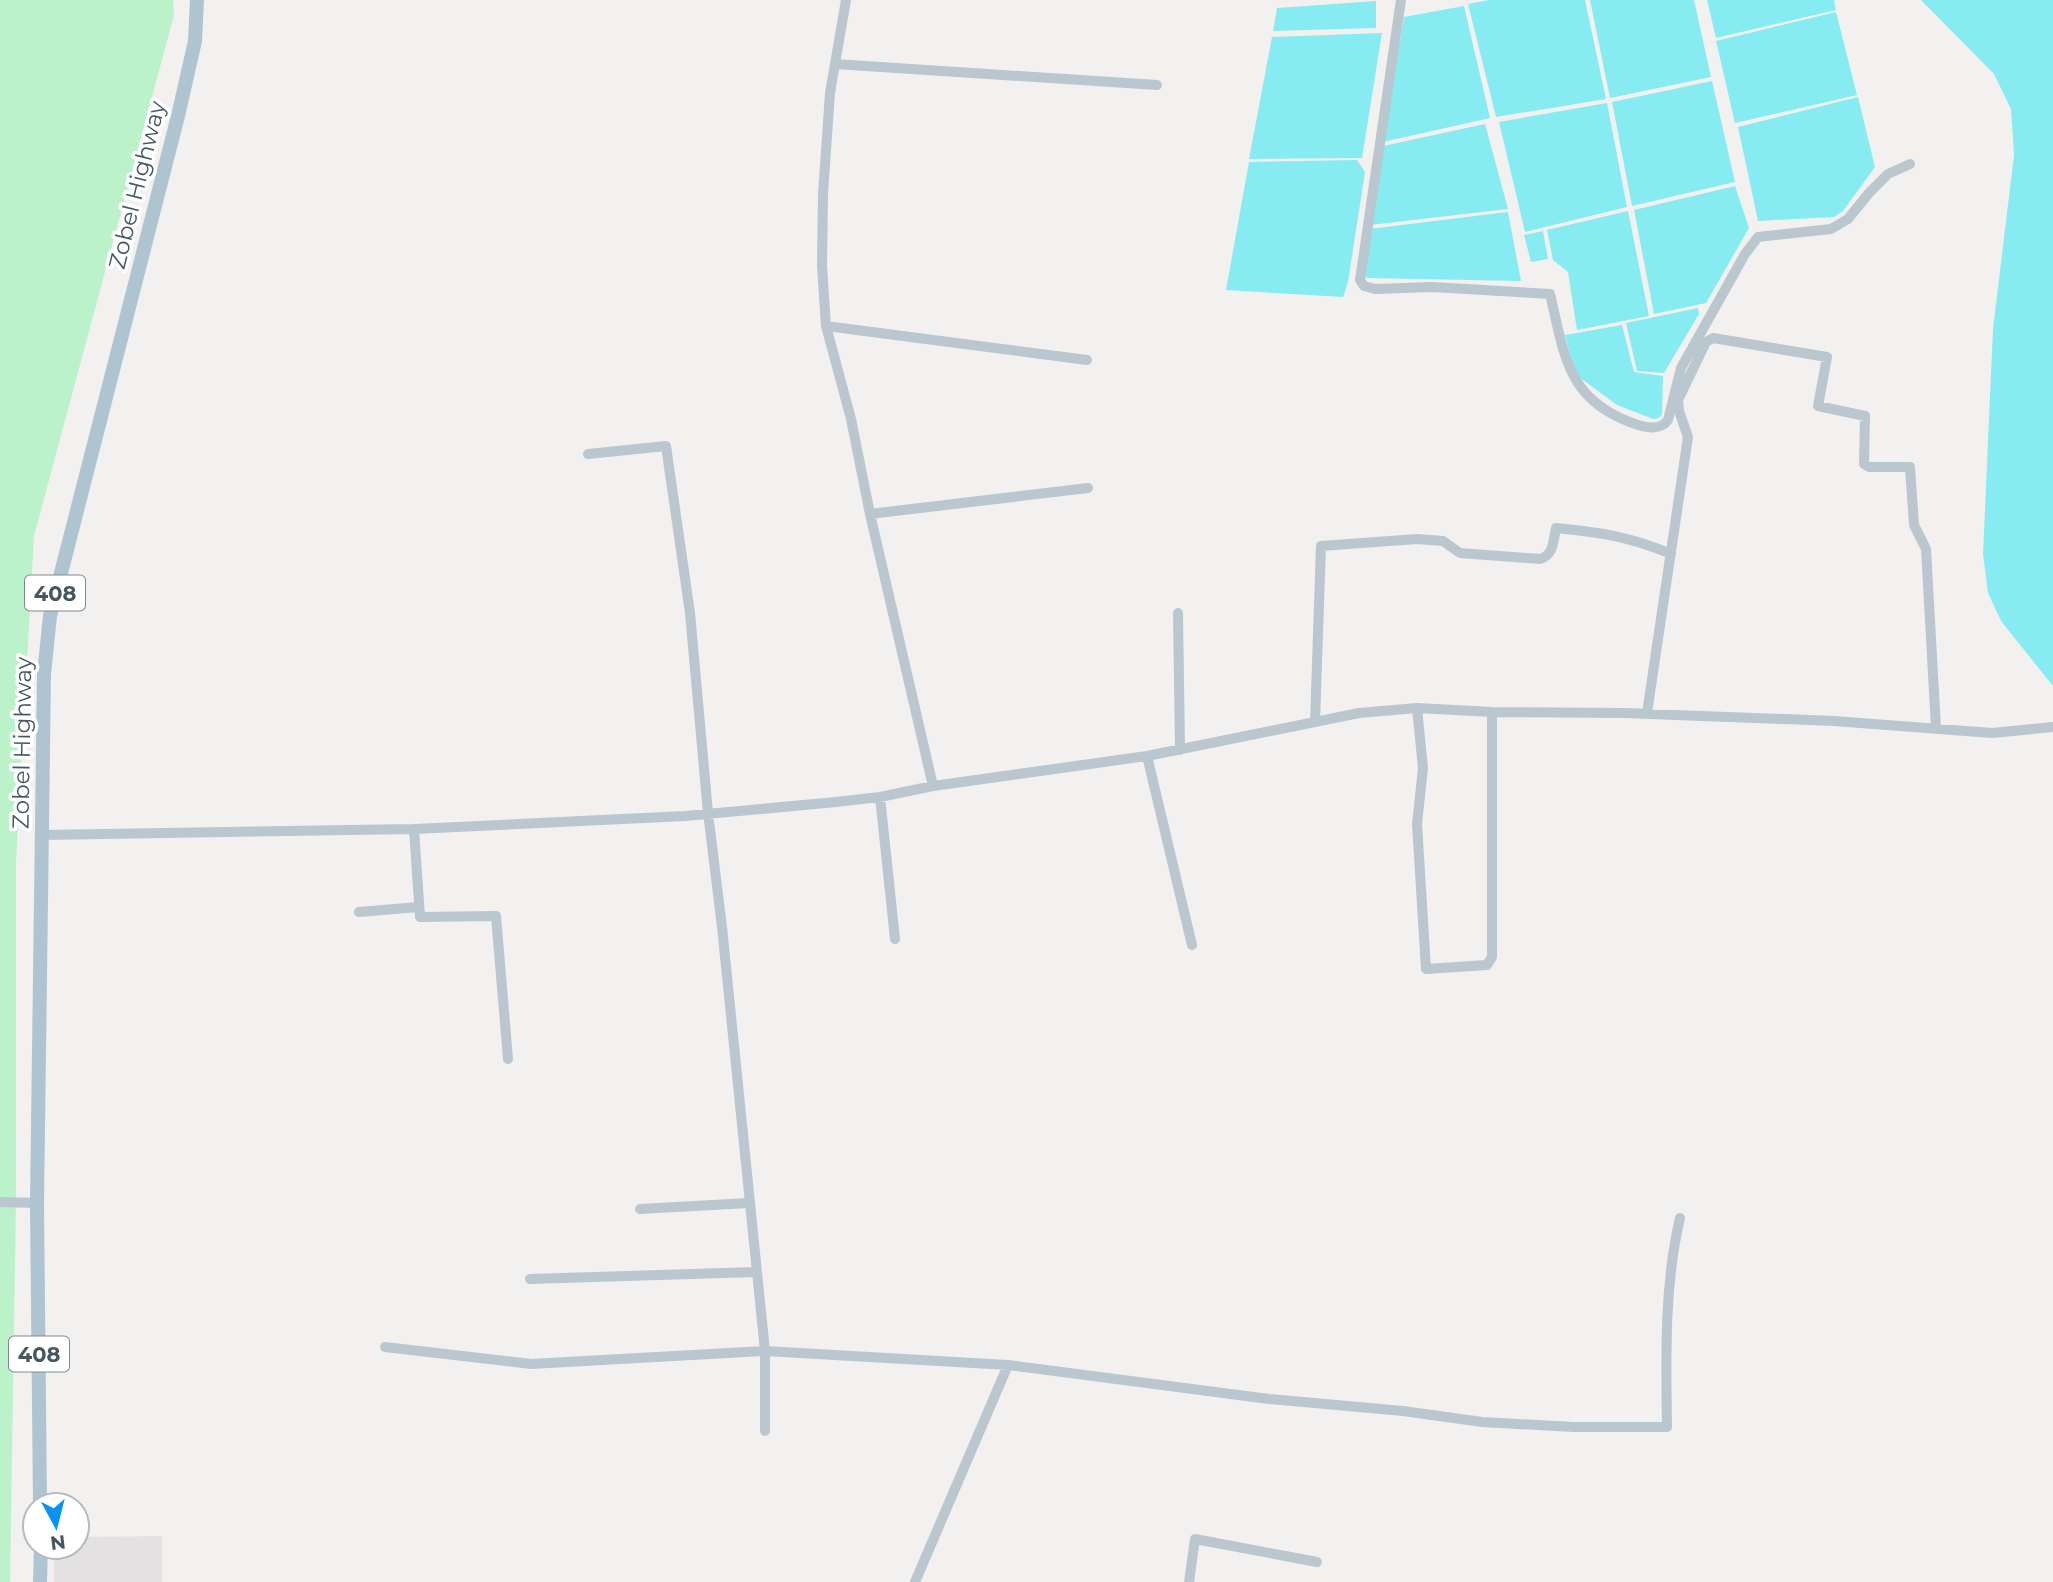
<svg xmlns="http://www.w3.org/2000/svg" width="2053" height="1582" viewBox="0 0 2053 1582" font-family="Montserrat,sans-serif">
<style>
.education{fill:#e4e1e2}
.green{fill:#bcf2c9}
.water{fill:#86ecf2}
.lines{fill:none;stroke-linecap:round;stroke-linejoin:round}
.minor{stroke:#bac7ce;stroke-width:10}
.major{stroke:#aec4d1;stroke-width:14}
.labels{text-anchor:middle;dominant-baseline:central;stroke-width:7;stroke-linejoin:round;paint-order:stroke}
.shield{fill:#fff;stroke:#7e898f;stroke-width:2}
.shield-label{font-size:21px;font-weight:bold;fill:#46575f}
.street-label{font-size:23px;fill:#46575f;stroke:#fff}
</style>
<rect width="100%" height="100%" fill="#f3f0f0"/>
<path class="education" d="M162 1536V1582H54V1547H77V1537Z"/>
<path class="green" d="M0 0H173L174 15 34 536 16 861V1202L10 1582H0Z"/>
<path class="water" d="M1489 0H1585L1606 99 1496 117 1468 4Z
M1590 0H1694L1711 77 1610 98Z
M1707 0H1834L1836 10 1716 38Z
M1921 0H2053V686L2001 621 1988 593 1983 554 1993 329 2014 155 2011 109 1994 74Z
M1376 1V28L1273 31 1277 8Z
M1464 6 1490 118 1383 142 1404 17Z
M1836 12 1857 95 1735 123 1716 41Z
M1382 33 1362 158 1249 159 1272 37Z
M1712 81 1735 182 1632 206 1612 102Z
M1858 97 1875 167 1843 211 1834 217 1758 221 1738 127Z
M1607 103 1627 207 1525 232 1499 122Z
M1485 124 1508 209 1370 225 1383 146Z
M1357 160 1365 172 1348 282 1343 297 1226 290 1249 162Z
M1735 186 1749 228 1706 303 1654 314 1634 210Z
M1628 211 1649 316 1577 330 1568 272 1553 260 1547 230Z
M1508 212 1521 281 1367 278 1363 274 1369 229Z
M1543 231 1548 259 1531 262 1524 235Z
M1698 308 1699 314 1664 373 1637 371 1626 323Z
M1622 325 1634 372 1663 376 1662 414 1659 418 1653 419 1617 405 1575 374 1565 335Z"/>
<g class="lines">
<path class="minor" d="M846 0 830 93 823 194 822 266 826 326 851 419 870 514 933 786
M1401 0 1360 280 1364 286 1375 289 1432 287 1550 294C1565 357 1567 402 1638 425 1649 428 1661 430 1668 420L1681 368 1745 254 1758 237 1831 229 1848 219 1869 193 1888 174 1910 164
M835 64 1157 85
M826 326 1087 360
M588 454 666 446 690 613 708 813 722 927 765 1351 1008 1365 1269 1399 1403 1411 1482 1422 1574 1427H1667C1666 1358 1664 1286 1680 1218
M870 514 1088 488
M1178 613 1180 750
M1417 708 1423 768 1417 824 1426 969 1487 965 1492 957V712
M1647 713 1688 437 1679 411 1678 400 1706 342 1713 338 1827 357 1818 406 1865 416 1864 464 1869 467H1910L1914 525 1926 549 1936 728
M1315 722 1321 546 1417 539 1443 541 1460 553 1540 559C1554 555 1553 541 1556 528 1599 532 1631 537 1671 554
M1147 756 1192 945
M880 797 895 939
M414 829 420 917 496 916 508 1059
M42 835 414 829 685 816 836 802 880 797 933 786 1147 756 1359 713 1417 708 1492 712 1624 713 1834 721 1992 733 2053 727
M359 912 418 907
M0 1202 37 1203
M640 1209 749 1203
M530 1279 756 1272
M385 1347 531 1364 765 1351V1431
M915 1582 1008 1365
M1189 1582 1195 1539 1317 1562"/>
<path class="major" d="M40 1505 37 1203 44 674 50 616 178 116 195 41 197 0
M40 1582 41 1547"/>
</g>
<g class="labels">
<g class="shield">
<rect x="25" y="575.5" width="60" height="35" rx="5"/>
<rect x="9" y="1336.5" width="60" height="35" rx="5"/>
</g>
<g class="shield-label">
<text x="55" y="593">408</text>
<text x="39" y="1354">408</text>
</g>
<g class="street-label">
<text transform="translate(137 185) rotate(-76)">Zobel Highway</text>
<text transform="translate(22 743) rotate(-89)">Zobel Highway</text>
</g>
</g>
<g transform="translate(56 1526) rotate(173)"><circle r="33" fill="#ffffff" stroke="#b5bcbf" stroke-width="2"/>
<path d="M0-5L12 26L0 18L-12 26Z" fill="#0c91f0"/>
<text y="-10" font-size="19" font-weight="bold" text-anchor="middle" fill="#46575f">N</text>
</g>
</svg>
